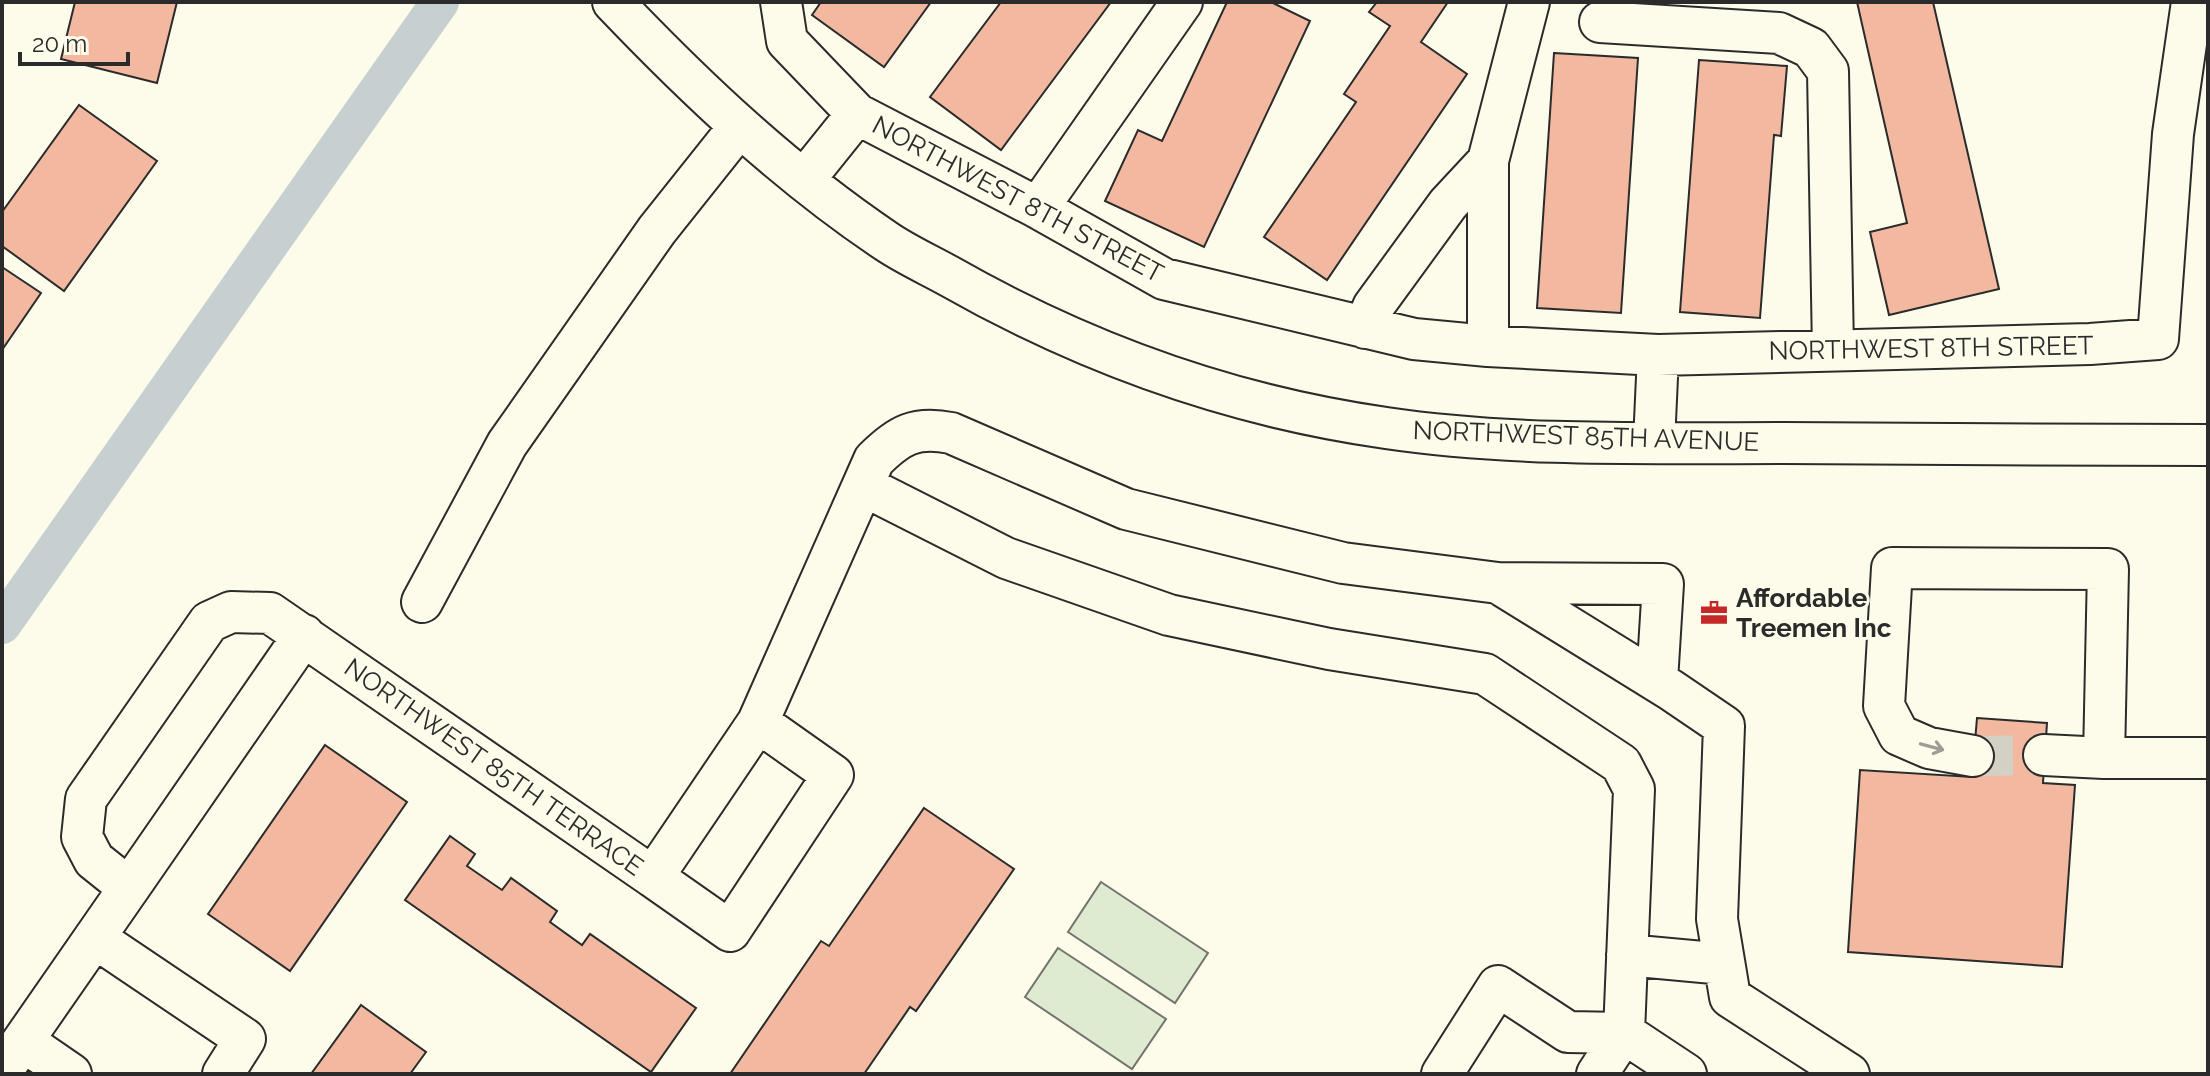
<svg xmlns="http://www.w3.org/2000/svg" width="2210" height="1076" viewBox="0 0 2210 1076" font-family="Raleway,sans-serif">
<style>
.green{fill:#deebd1;stroke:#74746e;stroke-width:2}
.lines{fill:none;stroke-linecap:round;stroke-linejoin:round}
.canal{stroke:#c7d0d0;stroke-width:38}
.building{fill:#f2b8a0;stroke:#2b2b2b;stroke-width:2}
.minor-tunnel{stroke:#d3d1c4;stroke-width:40;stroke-dasharray:40 20;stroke-linecap:butt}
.minor-casing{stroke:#2b2b2b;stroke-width:44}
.minor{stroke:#fdfbea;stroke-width:40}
.oneway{stroke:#9e9d94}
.labels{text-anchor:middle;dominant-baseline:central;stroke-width:6;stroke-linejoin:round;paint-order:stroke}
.street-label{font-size:26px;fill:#2b2b2b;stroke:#fdfbea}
.poi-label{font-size:26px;font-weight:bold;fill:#2b2b2b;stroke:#fdfbea;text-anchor:start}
</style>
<rect width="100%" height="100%" fill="#fdfbea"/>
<path class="green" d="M1101 882 1208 953 1175 1003 1068 932Z
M1058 948 1166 1019 1132 1069 1025 997Z"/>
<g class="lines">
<path class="canal" d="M2 625 440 2"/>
</g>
<path class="building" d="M75 2H177L157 83 61 59Z
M821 2H931L884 67 812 15Z
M1001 2H1111L1001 150 930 97Z
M1227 2H1271L1310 21 1204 247 1105 201 1138 130 1162 141Z
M1377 2H1448L1421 42 1467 74 1327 280 1264 237 1356 102 1344 94 1390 26 1369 12Z
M1857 2H1933L1999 289 1889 315 1870 232 1907 223Z
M1554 53 1638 58 1621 313 1537 308Z
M1699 60 1787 66 1781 136 1774 135 1760 318 1680 312Z
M79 105 157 161 64 291 2 246V212Z
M2 267 41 293 2 350Z
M1977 718 2047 723 2043 783 2075 785 2062 967 1848 952 1860 770 1972 777Z
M325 745 407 802 290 971 208 914Z
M924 808 1014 869 916 1011 910 1007 864 1074H730L821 941 829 946Z
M450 836 475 854 467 866 502 890 511 878 557 911 550 922 582 945 590 934 696 1008 651 1072 405 900Z
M361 1005 426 1052 410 1074H311Z"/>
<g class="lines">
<path class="minor-tunnel" d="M1973 756 2044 755"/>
<g class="minor-casing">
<path id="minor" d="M613 2C697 90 785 173 886 241 905 254 927 264 947 275 1082 352 1231 406 1386 428 1515 447 1652 443 1784 443 1925 444 2067 445 2208 445
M781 2 787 41 857 114 804 180
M1600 22 1779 33 1811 48 1828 71 1833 350
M857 114 1038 208 1164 279 1414 339 1488 346 1658 355 2090 344 2158 339 2173 134 2192 2
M1038 208 1182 2
M1365 328 1373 307 1448 204 1488 161
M1488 346V161L1529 2
M1654 443 1658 355
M864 486 1006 558 1169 615 1329 649 1485 674 1621 764 1634 789 1624 1033 1597 1074
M1498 583 1663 584 1657 681
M422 602 507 444 657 230 739 127
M2044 755 2104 758
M1973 756 1929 748 1899 735 1884 706 1892 568 2108 569 2104 758H2208
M653 877 730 931 833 775 758 722
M129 888 304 635
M95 938 245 1039 223 1074
M1627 955 1724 964
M23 1041 71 1074
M2 1071 129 888 94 860 82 837 86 799 209 622 231 612 270 613 653 877 758 722 874 460C899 435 915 426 951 433L1126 509 1343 563 1498 583 1671 690 1724 726 1717 919 1730 997 1849 1074
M1442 1074 1498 986 1568 1032 1624 1033 1686 1074"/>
</g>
<use href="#minor" class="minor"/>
</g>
<defs><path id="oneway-shaft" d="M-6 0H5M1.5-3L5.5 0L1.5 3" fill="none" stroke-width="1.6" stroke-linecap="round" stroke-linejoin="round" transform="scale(2)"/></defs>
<use class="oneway" href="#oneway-shaft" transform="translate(1932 747) rotate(15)"/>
<defs>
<g id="office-bare" transform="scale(2.16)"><path d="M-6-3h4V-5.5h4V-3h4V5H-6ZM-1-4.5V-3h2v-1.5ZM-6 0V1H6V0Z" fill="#c62828" stroke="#fdfbea" stroke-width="2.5" paint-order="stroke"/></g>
</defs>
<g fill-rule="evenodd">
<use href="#office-bare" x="1714" y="613"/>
</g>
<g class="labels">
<g class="street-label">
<text transform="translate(1018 199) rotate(28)">NORTHWEST 8TH STREET</text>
<text transform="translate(1931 348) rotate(-1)">NORTHWEST 8TH STREET</text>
<text transform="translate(1586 436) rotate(2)">NORTHWEST 85TH AVENUE</text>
<text transform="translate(494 767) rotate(35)">NORTHWEST 85TH TERRACE</text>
</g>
<g class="poi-label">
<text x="1736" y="598">Affordable<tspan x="1736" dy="30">Treemen Inc</tspan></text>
</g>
</g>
<rect width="2210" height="1076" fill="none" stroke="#2b2b2b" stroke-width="8"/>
<path d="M20 52v12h108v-12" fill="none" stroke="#2b2b2b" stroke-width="4"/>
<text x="32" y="52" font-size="24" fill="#2b2b2b" stroke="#fdfbea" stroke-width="6" paint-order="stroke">20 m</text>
</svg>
